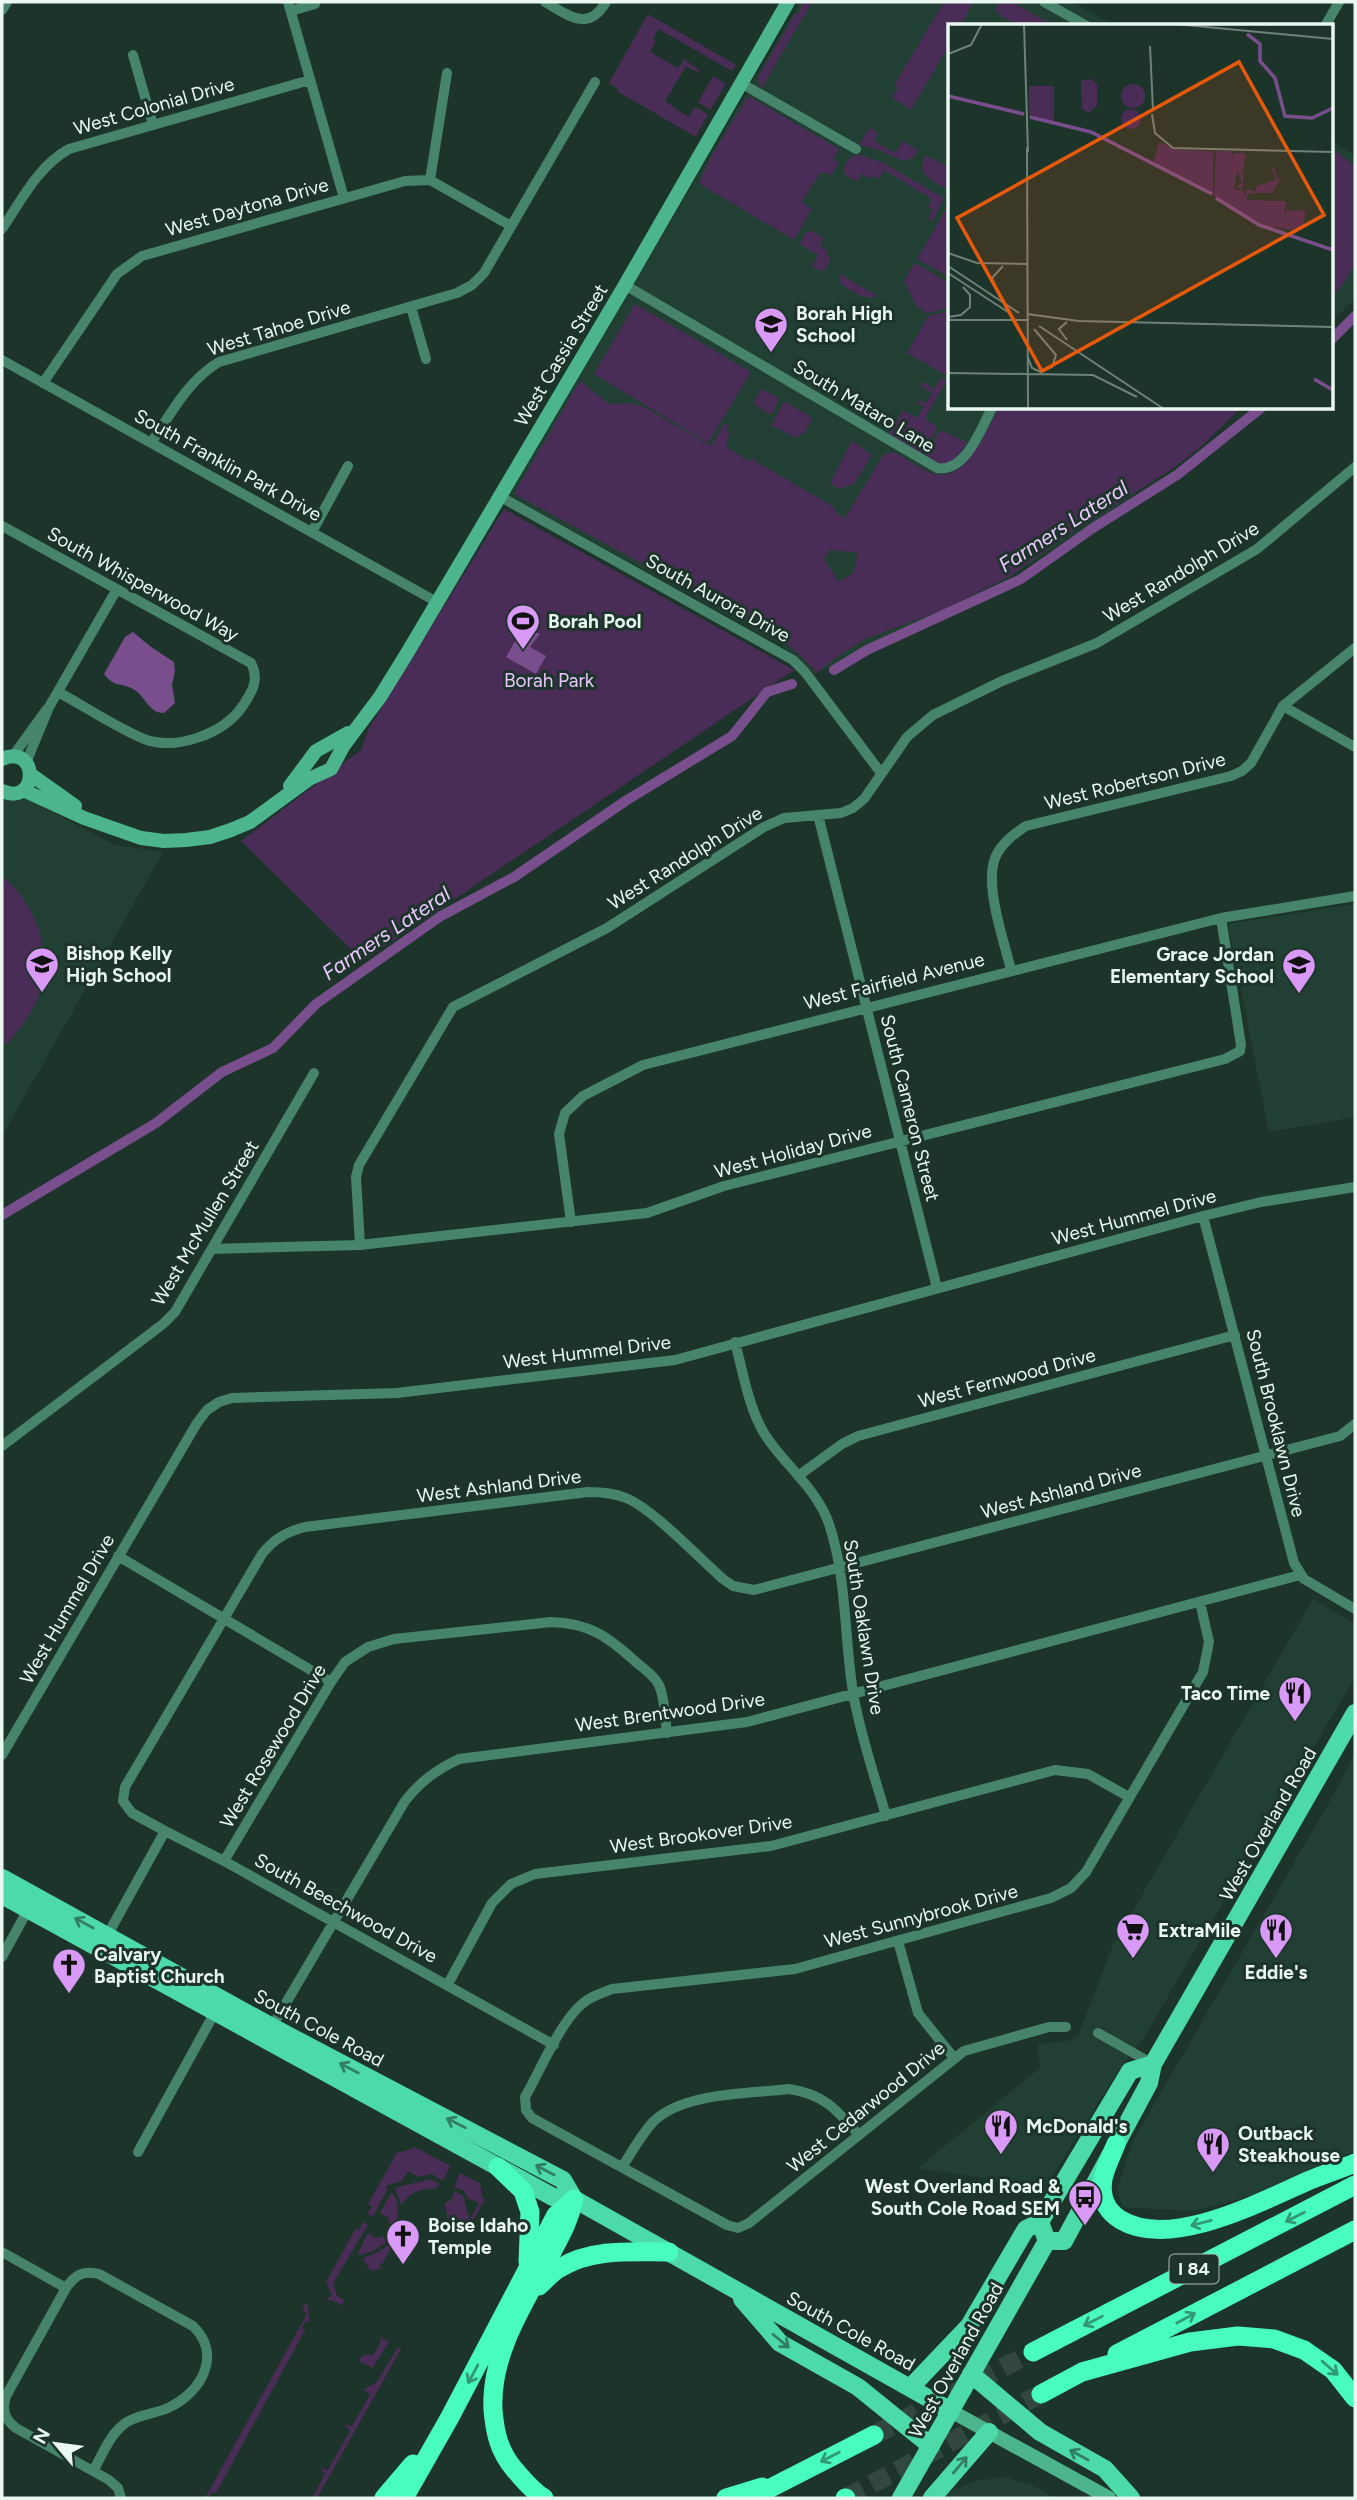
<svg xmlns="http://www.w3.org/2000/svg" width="1357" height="2500" viewBox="0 0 1357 2500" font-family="Figtree,sans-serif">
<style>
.built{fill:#214033}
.green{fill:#492d56;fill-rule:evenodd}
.water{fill:#784e8c}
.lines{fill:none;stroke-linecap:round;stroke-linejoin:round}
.canal{stroke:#784e8c;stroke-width:10}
.highway-tunnel{stroke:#32483e;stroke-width:19;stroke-dasharray:19 10;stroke-linecap:butt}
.street{stroke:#47846c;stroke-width:10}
.secondary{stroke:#4cb58e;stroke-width:14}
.primary{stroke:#4cdaa8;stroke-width:18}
.highway{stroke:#48fcc0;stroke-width:19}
.oneway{stroke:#327f63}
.oneway2{stroke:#329875}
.labels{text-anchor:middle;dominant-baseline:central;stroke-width:6;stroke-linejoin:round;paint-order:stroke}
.shield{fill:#1d342a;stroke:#acbdb5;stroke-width:2}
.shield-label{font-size:18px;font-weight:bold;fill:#eaf8f1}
.street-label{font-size:19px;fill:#eaf8f1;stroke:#1d342a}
.poi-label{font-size:19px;font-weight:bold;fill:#eaf8f1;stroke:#1d342a;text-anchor:start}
.park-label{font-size:19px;fill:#e9c5fb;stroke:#1d342a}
.water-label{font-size:21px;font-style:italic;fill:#edc9ff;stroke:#1d342a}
.inset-river{fill:none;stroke:#784e8c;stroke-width:3.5}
.inset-road{fill:none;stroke:#6f827a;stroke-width:2}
.view{fill:#e8590c;fill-opacity:0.15;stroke:#e8590c;stroke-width:3.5}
.inset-edge{fill:none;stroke:#eaf8f1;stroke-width:3.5}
</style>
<rect width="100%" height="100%" fill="#1d342a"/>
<path class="built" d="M800 2H1072L1116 26H949V408H1238L1169 471 1012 576 815 674 781 645 509 496Z
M1331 141 1355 155V299L1331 322Z
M2 798 14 801 27 799 115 845 163 852 2 1136Z
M1355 904V1117L1269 1132 1228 924Z
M1313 1599 1355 1624V1677L1143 2039 1118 2071 1045 2188 918 2168 1040 2068 1038 2044 1068 2041 1078 2036 1112 1947Z
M1355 1752V2151L1254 2195 1195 2211 1123 2207 1117 2190 1134 2139 1335 1792Z
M1005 2477 1033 2486 1054 2498H943L949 2492 976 2481Z"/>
<path class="green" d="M803 2H812L762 88 759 85 758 77 795 14H798Z
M944 2 973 3 960 26H949V45L911 110 892 98 898 88 894 85Z
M999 2H1012L1054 26H1019L998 14 999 12 995 10Z
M648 14 736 65 732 71 658 29 653 39 656 41 650 52 678 68 684 59 699 70V73L686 66 665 101 688 117 695 107 708 114 696 137 617 91 618 89 609 83Z
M713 76 726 84 710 110 698 102Z
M750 97 839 149 833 159 839 163 831 176 828 173H820L802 202 812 209 794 240 700 184C699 173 738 113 747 98Z
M870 127 878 134 874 141 895 153 903 141 918 150 913 158 903 161 877 149 859 145Z
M1331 148 1355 166V262L1347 278 1331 300Z
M856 154 882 162 943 198 949 188 932 222 928 219 933 210 928 207 932 199 884 170 879 179 873 176 871 179 862 174 857 182 845 175 844 168 851 156 854 158Z
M926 155 949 168V182L945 188C931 180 915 173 926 155Z
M949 204V277L917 259Z
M812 231 824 238 820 246 828 251 826 255 831 258 825 270 820 271 812 267 818 255 799 244 806 232Z
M915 263 949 283V308L927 313 916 306 904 281Z
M840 274 876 295 879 296C863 301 852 291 839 283Z
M635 304 751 372 708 443 594 374Z
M949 311V372L947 376 907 353 928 316Z
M941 377 946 382 925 418 937 428 922 455 891 437 889 433 903 410 917 418 924 407 917 403 919 400 926 403 932 393 921 386 923 382 934 389Z
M580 381 609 404 630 403 644 407 711 446 725 423 729 426 726 430 731 434 726 441 728 448 749 461 754 456 753 460 834 507 837 514 845 518 883 455 891 452 896 453C908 460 921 470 935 474 966 482 986 430 999 408H1241L1205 443 1175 467 1063 538 1010 576 943 610 865 639 838 656 817 673 801 656 779 638 516 495 515 492ZM830 550 858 553 853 573 839 582 824 559Z
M761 389 779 398 773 413 768 414 753 403Z
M786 402 811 417 812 420 804 433 795 438 773 426 770 428 783 403Z
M940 430 967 442C954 464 947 469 924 457Z
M852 441 872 455 854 484 838 489 830 483Z
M504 509 794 670 363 961 241 841 361 750 369 728Z
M2 876C37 904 52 950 39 994 33 1013 19 1029 7 1045L2 1041Z
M415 2147 450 2166 443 2181 432 2174 419 2177 408 2171 402 2181 386 2186 387 2190 373 2216 367 2214 372 2206 368 2204 398 2151 402 2152Z
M460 2173 480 2183 482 2197 485 2199 472 2222 471 2217 479 2203 469 2199 463 2190 454 2187Z
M430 2179 440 2184 435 2189C421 2187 408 2194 401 2205L395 2188Z
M455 2191 463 2196 470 2221 462 2234 449 2227 445 2203 451 2200Z
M391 2193C399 2198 398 2212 397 2222L390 2225 388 2217 380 2213Z
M363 2222 368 2225 333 2283 337 2296 344 2300 342 2305 332 2300H326L332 2295 326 2282 356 2228 359 2230Z
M397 2227 392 2235 395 2241 383 2263 379 2264 381 2268 373 2271 369 2269 363 2258C371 2255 384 2251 389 2243 392 2236 389 2233 397 2227Z
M368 2233 376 2238 384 2236 385 2243 373 2251 359 2255 358 2253Z
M308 2304 309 2321 305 2322 302 2328 305 2330 216 2493 212 2492 208 2498H205L307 2314 302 2310 304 2305Z
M380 2337 389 2342 372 2368 359 2361V2359L363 2355H373L381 2342Z
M398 2347 401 2349 317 2498H312L325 2474 320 2468 328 2470 350 2431 344 2424 352 2426 370 2395 364 2389 377 2382Z"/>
<path class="water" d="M523 627 540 634 530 647 546 656 536 674 506 657Z
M133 632 151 647 174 662 175 670 172 685 175 703 164 713C148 713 146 696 133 689 120 682 115 688 104 674L125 637Z"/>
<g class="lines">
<path class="canal" d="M1331 340 1355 316
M834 670 867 650 1021 579 1093 528 1177 475 1261 408
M2 1215 156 1123 222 1072 273 1048 316 1004 441 916 514 877 627 800 732 736 767 692 792 684"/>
<path class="highway-tunnel" d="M874 2435 1033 2352
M846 2498 1041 2394"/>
<path class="street" d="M288 2 344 198
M545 2C568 15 588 33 606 2
M1044 2 1087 26
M2 10 7 2
M291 11 315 4
M1325 26 1339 2
M133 55 153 125
M741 83 856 149
M430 180 447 73
M2 229C21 201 38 166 69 149L310 80
M625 285 937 468C966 473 981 428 992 408
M411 307 426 359
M2 360 437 602
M43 383 117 274 142 256 405 181 430 180 511 226
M151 443C171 414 188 380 219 362L457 293 472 285 484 273 595 82
M499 496 793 660 805 672 881 773
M2 526 251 663C260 680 252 692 242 707 223 734 176 751 144 739 115 727 86 707 58 692
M312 532 348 466
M1283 706 1355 747
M13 756 47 709
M26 763 49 707 117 589
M818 815 937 1288
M1011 970C1004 940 981 878 998 852 1005 840 1016 833 1026 826L1231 776 1242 771 1251 763 1283 706 1355 648
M1203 1216 1294 1563 1304 1579 1355 1609
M571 1222 559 1134 565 1113 583 1096 643 1065 1221 918 1355 896
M360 1245 356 1177 359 1165 453 1007 607 928 764 827 784 818 841 813 853 808 864 799 907 737 933 715 1002 681 1097 643 1257 549 1355 467
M212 1249 360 1245 647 1213 724 1186 1225 1059 1240 1051 1241 1045 1221 918
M735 1342C743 1372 748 1406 764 1433 783 1464 817 1488 829 1524 847 1578 844 1636 853 1692 859 1731 875 1777 886 1816
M2 1446 163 1324 175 1312 314 1073
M798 1476 842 1444 858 1436 1235 1335
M118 1556 331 1682
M2 1755 197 1423 207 1410 219 1402 232 1398 397 1393 675 1360 1203 1216 1261 1202 1355 1187
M224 1861 331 1682 345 1662 368 1647 394 1639 551 1622C590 1623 608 1637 636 1662 644 1669 654 1675 659 1685 665 1699 665 1718 667 1733
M107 1936 165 1831
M898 1941 918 2013 954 2058
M2 1957 31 1904
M448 1984 492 1903 511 1884 535 1874 771 1846 1055 1770 1088 1774 1129 1797
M1066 2027H1049L964 2051 749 2223 738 2228 727 2225 532 2118 526 2110 525 2097C540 2071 560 2022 583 2003 591 1996 602 1993 612 1989L795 1969 1051 1898 1071 1888 1086 1872 1203 1672 1209 1642 1200 1602
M270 2030 405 1801C421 1781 436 1770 459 1759L747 1722 1300 1575
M1098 2033 1153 2064
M554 2045 224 1861 165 1831 132 1813 123 1801 125 1787 262 1554C274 1539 286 1532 305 1527L588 1492C601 1492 614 1493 626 1498 653 1509 699 1558 723 1579L733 1586 754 1590 1340 1436 1355 1424
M138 2152 215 2012
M622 2167C632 2152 641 2135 653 2122 682 2092 750 2094 789 2089 824 2094 837 2110 859 2135
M2 2252 66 2288C75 2275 83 2270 99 2274L193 2326C223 2355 201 2393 168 2408 155 2414 140 2414 127 2422 110 2433 103 2454 93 2471
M66 2288 6 2396C2 2410 4 2419 16 2428L109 2480 118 2488 121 2498"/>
<path class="secondary" d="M2 759C39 743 39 807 2 791
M30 774 75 806
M290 786 316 751 348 733
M23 790 84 818 141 838 164 841 186 840 210 837 231 830 250 822 309 779 331 769 344 745 380 697 406 655 625 285 788 2
M951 2411 1109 2498"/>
<path class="primary" d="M2 1878 272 2027 563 2180 574 2199
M2 1895 553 2197 574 2199 951 2411
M1047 2241H1064L1149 2083 1153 2064 1355 1713
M742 2299 780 2343 858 2387 931 2446
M971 2374 1040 2432 1105 2469 1131 2498
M910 2388 969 2326 1026 2229 1040 2222
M901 2498 1047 2241 1040 2222 1130 2071 1153 2064
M932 2498 989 2432"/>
<path class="highway" d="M1116 2144C1112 2155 1105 2168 1103 2179 1100 2197 1106 2211 1121 2220 1171 2250 1262 2201 1310 2180 1325 2174 1340 2169 1355 2163
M498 2167 523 2191 530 2212 528 2262
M539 2286C546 2280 552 2272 560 2268 592 2248 634 2252 669 2252
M1033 2352 1355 2185
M1117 2354 1355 2230
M1041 2394 1082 2372 1190 2342 1238 2336 1274 2339 1304 2350 1333 2370 1355 2398
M384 2498 413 2464
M404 2498 450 2417 556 2215 574 2199
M544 2498C532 2491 524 2480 514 2469 499 2451 495 2433 493 2410 490 2353 525 2302 552 2252 562 2233 569 2221 574 2199
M726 2498 762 2487
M751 2498 874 2435
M845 2498H846"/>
</g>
<defs><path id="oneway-shaft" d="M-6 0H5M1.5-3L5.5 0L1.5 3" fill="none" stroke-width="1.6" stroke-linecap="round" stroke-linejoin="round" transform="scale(1.75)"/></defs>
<g class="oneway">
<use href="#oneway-shaft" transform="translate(84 1923) rotate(-151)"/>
<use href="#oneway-shaft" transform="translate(349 2068) rotate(-152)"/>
<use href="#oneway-shaft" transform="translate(456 2123) rotate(-153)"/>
<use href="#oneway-shaft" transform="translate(545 2170) rotate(-152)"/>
<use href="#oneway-shaft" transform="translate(781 2341) rotate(40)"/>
<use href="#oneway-shaft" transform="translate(1079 2455) rotate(-151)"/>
<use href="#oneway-shaft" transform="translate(960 2465) rotate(-50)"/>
</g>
<g class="oneway2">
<use href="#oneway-shaft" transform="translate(1295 2217) rotate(153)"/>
<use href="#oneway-shaft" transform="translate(1201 2223) rotate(165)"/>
<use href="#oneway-shaft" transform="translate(1186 2318) rotate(-28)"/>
<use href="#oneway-shaft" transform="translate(1093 2321) rotate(153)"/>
<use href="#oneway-shaft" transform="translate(1330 2368) rotate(41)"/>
<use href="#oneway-shaft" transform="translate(473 2374) rotate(118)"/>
<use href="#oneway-shaft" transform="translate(830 2457) rotate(153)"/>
</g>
<defs>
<g id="school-pin" transform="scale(1.75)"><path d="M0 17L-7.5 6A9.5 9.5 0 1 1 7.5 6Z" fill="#d99af7" stroke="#1d342a"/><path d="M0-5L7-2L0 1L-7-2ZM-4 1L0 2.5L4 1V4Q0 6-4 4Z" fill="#111"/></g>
<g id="stadium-pin" transform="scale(1.75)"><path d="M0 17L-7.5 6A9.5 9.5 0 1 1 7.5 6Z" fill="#d99af7" stroke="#1d342a"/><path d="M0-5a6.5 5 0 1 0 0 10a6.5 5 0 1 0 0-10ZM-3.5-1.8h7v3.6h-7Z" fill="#111"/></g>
<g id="restaurant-pin" transform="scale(1.75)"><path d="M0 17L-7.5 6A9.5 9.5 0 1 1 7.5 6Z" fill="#d99af7" stroke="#1d342a"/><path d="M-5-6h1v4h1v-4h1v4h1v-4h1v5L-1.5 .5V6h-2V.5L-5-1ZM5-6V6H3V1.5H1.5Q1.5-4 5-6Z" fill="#111"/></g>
<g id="supermarket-pin" transform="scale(1.75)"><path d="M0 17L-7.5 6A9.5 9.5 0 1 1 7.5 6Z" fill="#d99af7" stroke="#1d342a"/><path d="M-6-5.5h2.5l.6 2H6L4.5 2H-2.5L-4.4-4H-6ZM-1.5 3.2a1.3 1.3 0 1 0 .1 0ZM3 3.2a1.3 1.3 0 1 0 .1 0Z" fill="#111"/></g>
<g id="church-pin" transform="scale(1.75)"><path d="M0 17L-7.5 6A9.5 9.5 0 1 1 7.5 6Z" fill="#d99af7" stroke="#1d342a"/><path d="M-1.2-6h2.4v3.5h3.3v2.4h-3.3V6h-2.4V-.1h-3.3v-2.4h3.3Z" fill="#111"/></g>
<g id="bus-pin" transform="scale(1.75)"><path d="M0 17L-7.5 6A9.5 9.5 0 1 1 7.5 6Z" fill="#d99af7" stroke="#1d342a"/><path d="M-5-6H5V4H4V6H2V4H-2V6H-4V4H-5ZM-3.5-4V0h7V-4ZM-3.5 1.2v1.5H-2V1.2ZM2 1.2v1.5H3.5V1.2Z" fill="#111"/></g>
</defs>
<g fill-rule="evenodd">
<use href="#school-pin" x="771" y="324"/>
<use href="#stadium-pin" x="523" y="621"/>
<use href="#school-pin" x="42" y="964"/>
<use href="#school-pin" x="1299" y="965"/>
<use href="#restaurant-pin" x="1295" y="1693"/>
<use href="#supermarket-pin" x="1133" y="1930"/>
<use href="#restaurant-pin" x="1276" y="1930"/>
<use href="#church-pin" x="69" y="1965"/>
<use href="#restaurant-pin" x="1001" y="2126"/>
<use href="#restaurant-pin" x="1213" y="2144"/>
<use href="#bus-pin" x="1085" y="2197"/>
<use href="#church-pin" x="403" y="2236"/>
</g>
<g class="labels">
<rect class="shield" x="1169.5" y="2254.5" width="49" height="29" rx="5"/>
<g class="shield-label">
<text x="1194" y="2269">I 84</text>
</g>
<g class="street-label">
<text transform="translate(154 106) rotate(-16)">West Colonial Drive</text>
<text transform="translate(247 207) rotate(-16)">West Daytona Drive</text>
<text transform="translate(279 328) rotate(-17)">West Tahoe Drive</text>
<text transform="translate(561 355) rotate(-59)">West Cassia Street</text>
<text transform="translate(864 406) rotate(31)">South Mataro Lane</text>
<text transform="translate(228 465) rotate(29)">South Franklin Park Drive</text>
<text transform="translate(1181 572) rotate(-31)">West Randolph Drive</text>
<text transform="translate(143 584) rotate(29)">South Whisperwood Way</text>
<text transform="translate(718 598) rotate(29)">South Aurora Drive</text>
<text transform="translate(1135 781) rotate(-14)">West Robertson Drive</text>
<text transform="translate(685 858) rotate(-32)">West Randolph Drive</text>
<text transform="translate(894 981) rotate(-14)">West Fairfield Avenue</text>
<text transform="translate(910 1108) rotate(76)">South Cameron Street</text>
<text transform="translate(793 1151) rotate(-15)">West Holiday Drive</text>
<text transform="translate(1134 1217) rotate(-15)">West Hummel Drive</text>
<text transform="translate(205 1223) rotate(-59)">West McMullen Street</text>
<text transform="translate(587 1352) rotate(-7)">West Hummel Drive</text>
<text transform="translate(1007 1378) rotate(-15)">West Fernwood Drive</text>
<text transform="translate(1276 1423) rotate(76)">South Brooklawn Drive</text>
<text transform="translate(499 1486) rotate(-7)">West Ashland Drive</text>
<text transform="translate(1061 1491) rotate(-15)">West Ashland Drive</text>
<text transform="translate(67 1609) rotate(-60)">West Hummel Drive</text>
<text transform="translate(864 1627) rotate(81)">South Oaklawn Drive</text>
<text transform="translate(670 1712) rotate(-8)">West Brentwood Drive</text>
<text transform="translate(273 1746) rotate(-59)">West Rosewood Drive</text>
<text transform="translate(1268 1824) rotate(-60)">West Overland Road</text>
<text transform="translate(701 1834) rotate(-8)">West Brookover Drive</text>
<text transform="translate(346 1908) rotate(29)">South Beechwood Drive</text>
<text transform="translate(921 1916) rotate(-15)">West Sunnybrook Drive</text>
<text transform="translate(319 2028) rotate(28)">South Cole Road</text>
<text transform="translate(866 2107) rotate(-39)">West Cedarwood Drive</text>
<text transform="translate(851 2331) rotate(29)">South Cole Road</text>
<text transform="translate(956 2360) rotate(-61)">West Overland Road</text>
</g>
<g class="poi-label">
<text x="796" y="313">Borah High<tspan x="796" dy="22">School</tspan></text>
<text x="548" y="621">Borah Pool</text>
<text x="66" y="953">Bishop Kelly<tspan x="66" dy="22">High School</tspan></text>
<text x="1274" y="954" text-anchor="end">Grace Jordan<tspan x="1274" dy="22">Elementary School</tspan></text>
<text x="1270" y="1693" text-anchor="end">Taco Time</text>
<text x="1158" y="1930">ExtraMile</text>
<text x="94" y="1954">Calvary<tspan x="94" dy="22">Baptist Church</tspan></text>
<text x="1276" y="1972" text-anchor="middle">Eddie's</text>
<text x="1026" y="2126">McDonald's</text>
<text x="1238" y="2133">Outback<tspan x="1238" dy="22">Steakhouse</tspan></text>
<text x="1060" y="2186" text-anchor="end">West Overland Road &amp;<tspan x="1060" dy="22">South Cole Road SEM</tspan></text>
<text x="428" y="2225">Boise Idaho<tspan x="428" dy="22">Temple</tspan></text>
</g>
<g class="park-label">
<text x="549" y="680">Borah Park</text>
</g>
<g class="water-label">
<text transform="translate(1063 526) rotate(-33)">Farmers Lateral</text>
<text transform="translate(386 933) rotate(-34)">Farmers Lateral</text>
</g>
</g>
<g transform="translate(948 24)">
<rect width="385" height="385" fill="#1d342a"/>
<path d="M143 55 149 60V82L140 89 134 84 133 57ZM173 72a12 12 0 1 1 24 0a12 12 0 1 1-24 0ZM81 62H106V99L81 90ZM173 95a10 10 0 1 1 20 0a10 10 0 1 1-20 0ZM211 118 229 126 265 127V170L205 139ZM268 127H284L285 135 286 129H297L296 146 291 148H295V165L288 163 294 159 289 147 286 166H295L299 176 338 177 335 199 338 186 358 187 354 207 316 202 266 172ZM324 144H327L328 157 331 152V157L324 169H302L298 174V165L308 168V162L327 156Z" fill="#492d56"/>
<path class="inset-river" d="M299 10 312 20V37L327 54 337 92 364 94 385 84M0 72 76 90M82 93 143 108 264 170M268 174 311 201 385 226M366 355 385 366"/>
<path class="inset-road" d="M76 0 80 128M227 0 385 15M202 22 205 86M0 30 23 21 34 0M204 90 207 109 225 124 385 128M79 123 80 385M0 229 29 239 79 240M0 242 71 289M0 249 63 290M52 273 44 254 55 242M79 290 131 297 385 303M0 293 13 291 22 283V271L15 263M0 296H81M91 302 216 385M86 305 108 331 104 343 92 348M119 316 111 305 119 298M79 331 84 344 93 348M0 349 79 350M79 350 145 351 189 373"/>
<path class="view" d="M291 38 376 191 94 347 9 194Z"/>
<rect width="385" height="385" class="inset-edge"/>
</g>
<rect width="1357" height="2500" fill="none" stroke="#eaf8f1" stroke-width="7"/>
<g transform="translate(56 2444) rotate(299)" stroke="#1d342a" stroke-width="5" paint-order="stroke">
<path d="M0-5L12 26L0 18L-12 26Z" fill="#eaf8f1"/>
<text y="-10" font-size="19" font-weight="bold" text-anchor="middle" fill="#eaf8f1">N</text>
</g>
</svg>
